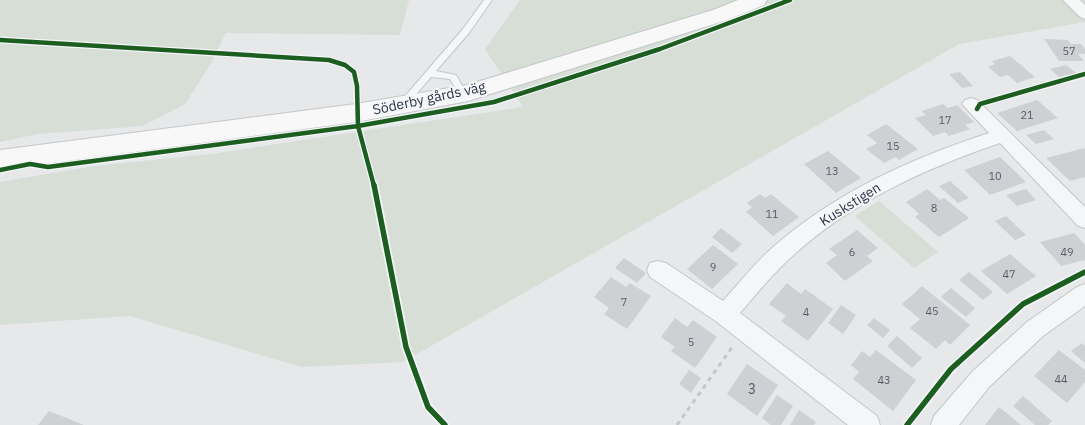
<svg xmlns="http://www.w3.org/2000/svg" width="1085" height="425" viewBox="0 0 1085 425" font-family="'IBM Plex Sans',sans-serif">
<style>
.green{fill:#d6ded6}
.building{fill:#ced0d3}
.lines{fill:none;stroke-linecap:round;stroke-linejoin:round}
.service-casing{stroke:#c4c6c8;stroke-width:2}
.minor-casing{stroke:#c4c6c8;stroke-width:2}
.secondary-casing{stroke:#c4c6c8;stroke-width:2}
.path{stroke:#c5c6ca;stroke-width:3;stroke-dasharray:4.5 4.5;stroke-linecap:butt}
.service{fill:#f5f6f7;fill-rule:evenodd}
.minor{fill:#f5f6f7;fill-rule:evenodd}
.secondary{fill:#f8f8f8;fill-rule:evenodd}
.cycleway-far1-casing{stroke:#f4f6f9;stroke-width:7}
.cycleway-casing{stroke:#f4f6f9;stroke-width:9}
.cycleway-far1{stroke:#1b5e20;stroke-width:4.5}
.cycleway{stroke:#1b5e20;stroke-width:5.5}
.labels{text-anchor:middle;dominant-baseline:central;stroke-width:4.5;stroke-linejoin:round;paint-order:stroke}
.number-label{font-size:11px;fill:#545c69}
.street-label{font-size:14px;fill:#2b3445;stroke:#f4f6f9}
.near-number-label{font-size:14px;fill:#545c69}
</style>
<rect width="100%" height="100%" fill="#e6e8ea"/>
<path class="green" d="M0 0H409L400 35 226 33 210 65 185 104 143 126 38 134 0 142Z
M520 0H1085V22L959 44 403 362 301 367 130 316 0 325V182L95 166 211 154 523 107 485 49Z
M879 201 938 252 914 268 855 216Z"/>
<path class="building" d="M1044 39 1068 40 1071 44H1081L1085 49V54H1078L1084 61H1059Z
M1010 56 1035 77 1017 83 1008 75 1000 77 988 67 995 64 992 61Z
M1066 65 1076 73 1059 77 1050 69Z
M960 72 973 86 962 88 949 74Z
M1037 100 1058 118 1017 131 997 113Z
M943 104 948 108 957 105 974 122 965 125 970 129 949 136 945 132 933 136 915 118 926 115 922 111Z
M886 124 918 149 899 160 896 157 884 163 866 149 877 143 867 135Z
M1044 130 1054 139 1036 144 1026 135Z
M1085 148V177L1070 181 1046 158Z
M828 151 861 178 836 193 804 164Z
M1000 157 1026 182 990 195 964 170Z
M950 181 969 198 958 203 939 186Z
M927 189 940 200 944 198 969 218 939 237 915 217 919 214 906 202Z
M1026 189 1036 200 1017 206 1006 195Z
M760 194 765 198 771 194 799 217 773 236 746 212 752 207 747 203Z
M1006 216 1026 235 1015 240 995 221Z
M721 228 742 244 732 253 712 237Z
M857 230 878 248 867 256 873 261 845 281 826 263 837 255 829 249Z
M1074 233 1085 245V260L1061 266 1040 242Z
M713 245 738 264 712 289 687 269Z
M1010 254 1036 276 1007 294 981 271Z
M624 258 646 273 637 283 615 268Z
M969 272 993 292 983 300 959 280Z
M611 277 626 287 630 283 651 296 627 329 604 314 609 308 594 297Z
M787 283 801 294 805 289 833 309 808 341 781 321 786 316 769 304Z
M922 286 970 325 950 345 945 340 936 349 910 328 920 319 902 304Z
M951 288 975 308 966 317 941 297Z
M841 305 856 315 843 334 828 323Z
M675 318 687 327 693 320 717 337 695 368 671 351 675 347 661 337Z
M874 318 890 330 883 338 867 325Z
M897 336 922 358 912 368 887 346Z
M1082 343 1085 346V363L1071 351Z
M876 350 916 380 893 411 853 379 859 372 851 365 862 351 870 357Z
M1059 350 1085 370V382L1067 403 1034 376Z
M747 364 778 385 757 416 727 394Z
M689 370 701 378 691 393 679 384Z
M777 395 793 406 781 425H771L762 418Z
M1023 396 1052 421 1048 425H1035L1013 406Z
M999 407 1021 425H985Z
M799 410 816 422 814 425H790Z
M49 411 84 425H38Z"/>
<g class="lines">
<g class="service-casing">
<path id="service" d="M484 0H492L469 33 436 71 456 75 467 94 466 96H460L450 79 431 77 406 106H400L399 104 400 102 463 29Z"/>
</g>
<g class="minor-casing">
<path id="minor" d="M1063 0H1080L1085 5V19L1080 17Z
M971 98 977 100 1085 207V228L1078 226 1000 143C921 170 847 204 786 262 769 278 755 296 740 313L877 416 880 425H848L717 322 650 277 647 270 650 263 658 261 666 263 723 301C739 283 754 264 772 248 836 192 910 159 989 133L962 104 965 100Z
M1085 284V306L1043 336 989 387 959 425H931L934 416 973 371 1027 322 1077 287Z"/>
</g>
<g class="secondary-casing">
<path id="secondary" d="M738 0H767L764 5 727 20 468 101 356 122 0 170V150L356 104 467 85 713 10Z"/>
</g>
<path class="path" d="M677 425 733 346"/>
<use href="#service" class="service"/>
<use href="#minor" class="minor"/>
<use href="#secondary" class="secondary"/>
<g class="cycleway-far1-casing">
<path id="cycleway-far1" d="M0 40 329 60 345 65 354 72 357 86 358 126 374 186
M977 109 980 104 1085 74
M0 170 30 164 48 167 358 126 494 102 660 49 790 0"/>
</g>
<g class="cycleway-casing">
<path id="cycleway" d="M374 185 406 347 428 407 445 425
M907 425 951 369 1023 304 1085 272"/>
</g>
<use href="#cycleway-far1" class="cycleway-far1"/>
<use href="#cycleway" class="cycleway"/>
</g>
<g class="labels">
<g class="number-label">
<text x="1069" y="51">57</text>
<text x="1027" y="115">21</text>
<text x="945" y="120">17</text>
<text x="893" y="146">15</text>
<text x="832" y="171">13</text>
<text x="995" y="176">10</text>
<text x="934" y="208">8</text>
<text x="772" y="214">11</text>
<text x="852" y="252">6</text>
<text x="1067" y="252">49</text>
<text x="713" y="267">9</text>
<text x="1009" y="274">47</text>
<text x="624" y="302">7</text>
<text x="932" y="311">45</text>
<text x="806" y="312">4</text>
<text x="691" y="342">5</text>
<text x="1061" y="379">44</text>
<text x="884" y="380">43</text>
</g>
<g class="street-label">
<text transform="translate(429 98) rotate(-12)">Söderby gårds väg</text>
<text transform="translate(850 204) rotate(-32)">Kuskstigen</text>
</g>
<g class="near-number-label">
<text x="752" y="389">3</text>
</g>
</g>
</svg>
